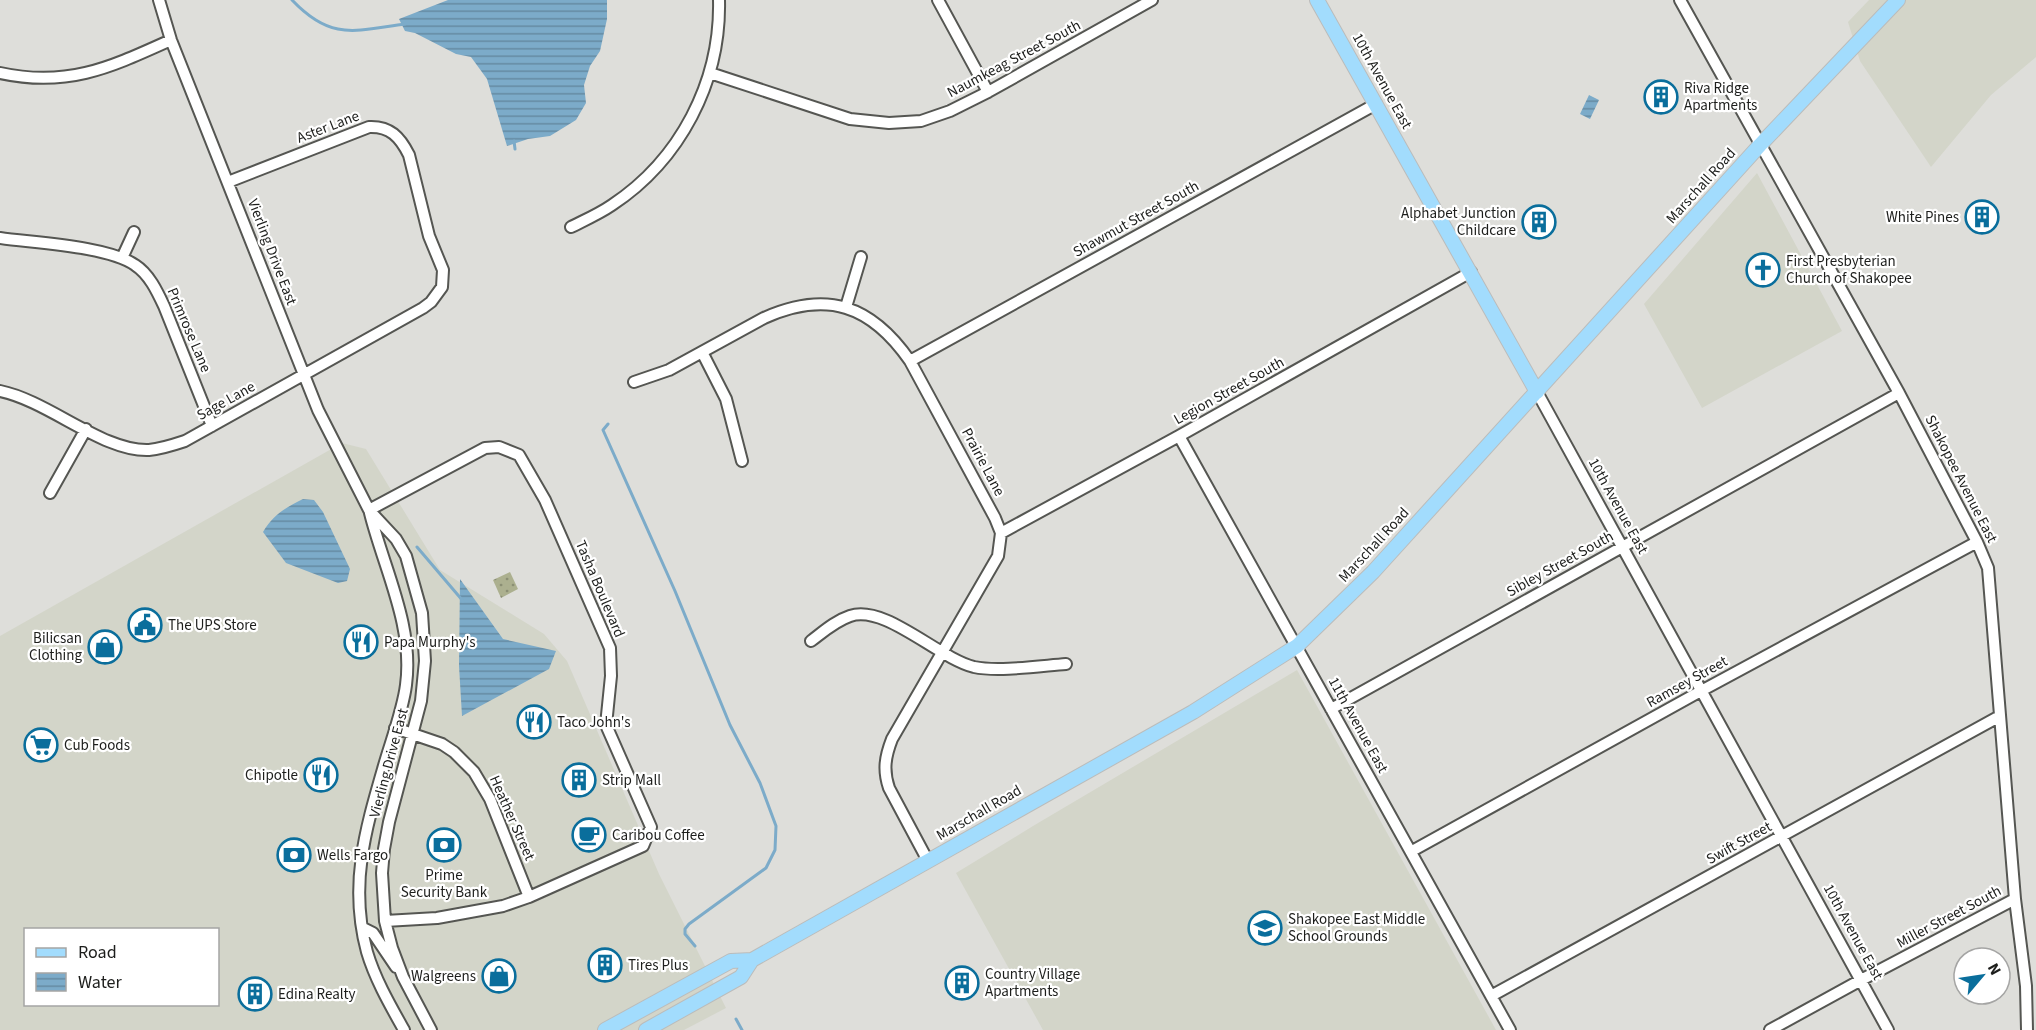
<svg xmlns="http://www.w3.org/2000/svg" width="2036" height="1030" viewBox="0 0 2036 1030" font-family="'Source Sans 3',sans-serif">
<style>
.built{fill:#d3d5c9;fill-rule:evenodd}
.park{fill:url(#park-dots)}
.water{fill:url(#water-rules)}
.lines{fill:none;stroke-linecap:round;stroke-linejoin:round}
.stream{stroke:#7cabc9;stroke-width:3}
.minor-casing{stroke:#555652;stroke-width:14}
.major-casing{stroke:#bbbcbb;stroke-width:16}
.minor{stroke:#fff;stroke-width:10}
.major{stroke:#a2dcfd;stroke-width:14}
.labels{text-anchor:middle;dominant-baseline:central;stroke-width:4.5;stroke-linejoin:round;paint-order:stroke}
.street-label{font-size:15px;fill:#1d1e1c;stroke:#fff}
.poi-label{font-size:15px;fill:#1d1e1c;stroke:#fff;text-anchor:start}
</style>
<defs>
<pattern id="park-dots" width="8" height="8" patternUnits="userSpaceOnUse" patternTransform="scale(1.5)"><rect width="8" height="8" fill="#acb08f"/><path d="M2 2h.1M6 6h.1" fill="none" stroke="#8b8f74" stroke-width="1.8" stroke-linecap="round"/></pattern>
<pattern id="water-rules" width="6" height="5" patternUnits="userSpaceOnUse" patternTransform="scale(1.5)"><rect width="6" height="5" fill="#7cabc9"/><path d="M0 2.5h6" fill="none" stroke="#658ba2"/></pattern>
</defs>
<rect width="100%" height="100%" fill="#dededa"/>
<path class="built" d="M1869 0H2036V57L1991 95 1931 167 1860 61 1848 22Z
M1757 173 1842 331 1702 408 1644 304Z
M342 443 366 449 440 570 544 634 567 661 659 874 726 1008 684 1030H0V636ZM26 930H218V1004H26Z
M1297 670 1496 1030H1043L956 873 1033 826Z"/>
<path class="park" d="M510 572 518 589 501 598 493 580Z"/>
<path class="water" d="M448 0H607V19L600 51 590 66 584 85 586 103 576 120 550 136 528 139 507 146 487 79 471 57 456 54 415 33 405 31 399 19Z
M1589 95 1599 100 1590 119 1580 114Z
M303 499 314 500 323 512 350 569 347 581 338 583 286 563 263 532C274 514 285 508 303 499Z
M460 579 503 639 556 651 549 669 462 716 459 666Z"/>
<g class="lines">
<path class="stream" d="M292 0C331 41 354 31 405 24
M514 141 515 149
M608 424 603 430 675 591 730 725 760 783 776 826 775 850 766 868 689 924 685 929V934L695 946
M417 547 463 601
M736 1019 742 1030"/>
<g class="minor-casing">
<path id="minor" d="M159 0 171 40 318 410 369 510 396 539 406 556 422 613 425 661 421 701 389 822 384 849 382 873 385 921 392 948 403 977 431 1030
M938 0 988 92
M1680 0 1899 393 1977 542 1988 568 2015 899 2026 986 2027 1030
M0 73C68 88 111 67 171 40
M710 73 850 119 889 123 921 121 950 111 988 92 1152 0
M571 227C585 220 599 214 612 205 680 160 721 82 719 0
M0 238C34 243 108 246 135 265 149 274 157 291 164 306L212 426
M122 258 134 232
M846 307 861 257
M702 352 726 399 742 461
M910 361 1376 104
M634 382 669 370 764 318C827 290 871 305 910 361L995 518 1001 533 998 556 892 739C885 757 883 770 889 788L928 861
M0 391C49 401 103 452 149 450 161 449 173 445 185 441L423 308 431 302 442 287 443 270 429 236 409 155C400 137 390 126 369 127L228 182
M1537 392 1888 1030
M1179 436 1510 1030
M50 493 86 429
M369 510 485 448 499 447 519 455 545 500 610 648 611 676 606 725 651 827 643 846 529 897 503 906 437 918 385 921
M370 513C384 569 414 626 406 685 403 710 390 744 383 769 365 831 349 886 367 952 375 979 390 1005 404 1030
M1001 533 1179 436 1471 272
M811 641C823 632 835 621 850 616 885 604 938 658 974 667 998 672 1040 666 1066 664
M1331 709 1899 393
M395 728 442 744 454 752 474 772 490 799 529 897
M1412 851 1701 691 1977 542
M363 928 373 933 396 967
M1491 996 2000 716
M1770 1030 1861 980 2015 899"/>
</g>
<g class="major-casing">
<path id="major" d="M1317 0 1537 392
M605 1030 731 961 752 960
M646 1030 741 977 752 960 1193 712 1297 646 1373 572 1760 145 1898 0"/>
</g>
<use href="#minor" class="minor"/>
<use href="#major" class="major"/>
</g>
<defs>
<g id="building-ring" transform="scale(1.725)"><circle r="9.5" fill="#fff" stroke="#0a6e9c" stroke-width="1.5"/><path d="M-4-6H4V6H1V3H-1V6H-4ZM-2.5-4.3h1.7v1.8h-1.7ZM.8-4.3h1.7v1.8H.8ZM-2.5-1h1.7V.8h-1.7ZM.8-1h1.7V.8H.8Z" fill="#0a6e9c"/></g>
<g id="church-ring" transform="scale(1.725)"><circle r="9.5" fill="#fff" stroke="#0a6e9c" stroke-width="1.5"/><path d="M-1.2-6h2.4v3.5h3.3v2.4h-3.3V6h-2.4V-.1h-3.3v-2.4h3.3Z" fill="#0a6e9c"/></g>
<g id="civic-ring" transform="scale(1.725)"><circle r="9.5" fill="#fff" stroke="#0a6e9c" stroke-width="1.5"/><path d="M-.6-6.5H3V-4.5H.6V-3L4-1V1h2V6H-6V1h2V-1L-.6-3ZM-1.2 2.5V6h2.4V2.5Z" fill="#0a6e9c"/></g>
<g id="restaurant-ring" transform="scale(1.725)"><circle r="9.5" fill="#fff" stroke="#0a6e9c" stroke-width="1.5"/><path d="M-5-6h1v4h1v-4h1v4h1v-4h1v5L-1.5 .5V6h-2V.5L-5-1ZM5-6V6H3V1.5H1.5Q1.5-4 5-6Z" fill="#0a6e9c"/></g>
<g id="shop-ring" transform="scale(1.725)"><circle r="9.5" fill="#fff" stroke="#0a6e9c" stroke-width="1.5"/><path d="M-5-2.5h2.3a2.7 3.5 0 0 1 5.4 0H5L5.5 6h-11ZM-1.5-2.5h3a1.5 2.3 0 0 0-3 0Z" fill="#0a6e9c"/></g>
<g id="supermarket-ring" transform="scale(1.725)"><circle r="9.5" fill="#fff" stroke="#0a6e9c" stroke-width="1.5"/><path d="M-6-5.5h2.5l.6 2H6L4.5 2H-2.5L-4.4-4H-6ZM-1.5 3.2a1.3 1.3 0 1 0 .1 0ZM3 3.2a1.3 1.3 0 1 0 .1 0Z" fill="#0a6e9c"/></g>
<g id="cafe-ring" transform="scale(1.725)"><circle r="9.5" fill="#fff" stroke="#0a6e9c" stroke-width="1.5"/><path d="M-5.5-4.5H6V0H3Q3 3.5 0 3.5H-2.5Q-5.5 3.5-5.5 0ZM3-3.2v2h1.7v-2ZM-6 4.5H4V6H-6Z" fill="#0a6e9c"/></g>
<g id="bank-ring" transform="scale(1.725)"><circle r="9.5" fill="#fff" stroke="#0a6e9c" stroke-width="1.5"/><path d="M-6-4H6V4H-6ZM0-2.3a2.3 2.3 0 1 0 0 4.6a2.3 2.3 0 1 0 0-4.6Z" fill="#0a6e9c"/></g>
<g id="school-ring" transform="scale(1.725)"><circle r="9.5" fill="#fff" stroke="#0a6e9c" stroke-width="1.5"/><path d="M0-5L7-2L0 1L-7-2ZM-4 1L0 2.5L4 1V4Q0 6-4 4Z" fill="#0a6e9c"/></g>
</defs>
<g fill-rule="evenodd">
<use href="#building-ring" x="1661" y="97"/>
<use href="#building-ring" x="1982" y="217"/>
<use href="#building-ring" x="1539" y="222"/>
<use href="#church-ring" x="1763" y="270"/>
<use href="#civic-ring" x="145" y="625"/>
<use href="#restaurant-ring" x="361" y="642"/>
<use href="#shop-ring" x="105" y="647"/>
<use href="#restaurant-ring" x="534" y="722"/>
<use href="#supermarket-ring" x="41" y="745"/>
<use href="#restaurant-ring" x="321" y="775"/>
<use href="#building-ring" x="579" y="780"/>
<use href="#cafe-ring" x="589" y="835"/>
<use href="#bank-ring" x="444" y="845"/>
<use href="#bank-ring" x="294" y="855"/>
<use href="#school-ring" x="1265" y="928"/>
<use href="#building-ring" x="605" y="965"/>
<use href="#shop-ring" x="499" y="976"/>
<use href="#building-ring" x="962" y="983"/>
<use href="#building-ring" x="255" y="994"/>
</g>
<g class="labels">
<g class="street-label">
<text transform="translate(1014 59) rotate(-28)">Naumkeag Street South</text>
<text transform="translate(1382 81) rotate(61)">10th Avenue East</text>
<text transform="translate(328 127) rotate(-21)">Aster Lane</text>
<text transform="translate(1701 186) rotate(-48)">Marschall Road</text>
<text transform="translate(1136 219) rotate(-29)">Shawmut Street South</text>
<text transform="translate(272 252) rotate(69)">Vierling Drive East</text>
<text transform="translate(189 330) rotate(67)">Primrose Lane</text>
<text transform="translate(1229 391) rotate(-29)">Legion Street South</text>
<text transform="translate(226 401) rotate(-29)">Sage Lane</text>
<text transform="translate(983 462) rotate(62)">Prairie Lane</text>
<text transform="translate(1961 479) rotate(63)">Shakopee Avenue East</text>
<text transform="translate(1618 506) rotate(61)">10th Avenue East</text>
<text transform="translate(1374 545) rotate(-47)">Marschall Road</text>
<text transform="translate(1560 564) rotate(-29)">Sibley Street South</text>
<text transform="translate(600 589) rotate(67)">Tasha Boulevard</text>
<text transform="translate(1687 682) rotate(-29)">Ramsey Street</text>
<text transform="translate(1358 725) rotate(61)">11th Avenue East</text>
<text transform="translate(389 763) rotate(-75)">Vierling Drive East</text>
<text transform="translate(979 813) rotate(-30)">Marschall Road</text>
<text transform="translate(512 818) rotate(66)">Heather Street</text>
<text transform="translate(1739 843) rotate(-29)">Swift Street</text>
<text transform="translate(1949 917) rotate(-28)">Miller Street South</text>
<text transform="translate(1853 932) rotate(61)">10th Avenue East</text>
</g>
<g class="poi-label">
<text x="1684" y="88">Riva Ridge<tspan x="1684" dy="17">Apartments</tspan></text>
<text x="1516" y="213" text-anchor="end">Alphabet Junction<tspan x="1516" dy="17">Childcare</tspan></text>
<text x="1959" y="217" text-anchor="end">White Pines</text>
<text x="1786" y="261">First Presbyterian<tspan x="1786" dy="17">Church of Shakopee</tspan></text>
<text x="168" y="625">The UPS Store</text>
<text x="82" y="638" text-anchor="end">Bilicsan<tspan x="82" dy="17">Clothing</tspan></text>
<text x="384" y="642">Papa Murphy's</text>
<text x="557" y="722">Taco John's</text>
<text x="64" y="745">Cub Foods</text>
<text x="298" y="775" text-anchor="end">Chipotle</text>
<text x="602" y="780">Strip Mall</text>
<text x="612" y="835">Caribou Coffee</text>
<text x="317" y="855">Wells Fargo</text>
<text x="444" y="875" text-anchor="middle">Prime<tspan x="444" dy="17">Security Bank</tspan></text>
<text x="1288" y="919">Shakopee East Middle<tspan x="1288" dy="17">School Grounds</tspan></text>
<text x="628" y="965">Tires Plus</text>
<text x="985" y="974">Country Village<tspan x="985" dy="17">Apartments</tspan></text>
<text x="476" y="976" text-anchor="end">Walgreens</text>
<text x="278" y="994">Edina Realty</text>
</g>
</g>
<rect x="24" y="928" width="195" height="78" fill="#ffffff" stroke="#a5a5a4" stroke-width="1.5"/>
<rect x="36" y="948" width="30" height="9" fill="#a2dcfd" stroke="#a5a5a4" stroke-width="1.5"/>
<text x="78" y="958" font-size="18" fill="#1d1e1c">Road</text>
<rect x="36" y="973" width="30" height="18" fill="url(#water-rules)" stroke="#a5a5a4" stroke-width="1.5"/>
<text x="78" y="988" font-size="18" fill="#1d1e1c">Water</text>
<g transform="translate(1982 976) rotate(61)"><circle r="28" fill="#ffffff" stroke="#a5a5a4" stroke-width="1.5"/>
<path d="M0-4.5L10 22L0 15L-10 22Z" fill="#0a6e9c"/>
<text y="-9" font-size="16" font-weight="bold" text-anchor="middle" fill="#1d1e1c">N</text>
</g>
</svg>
